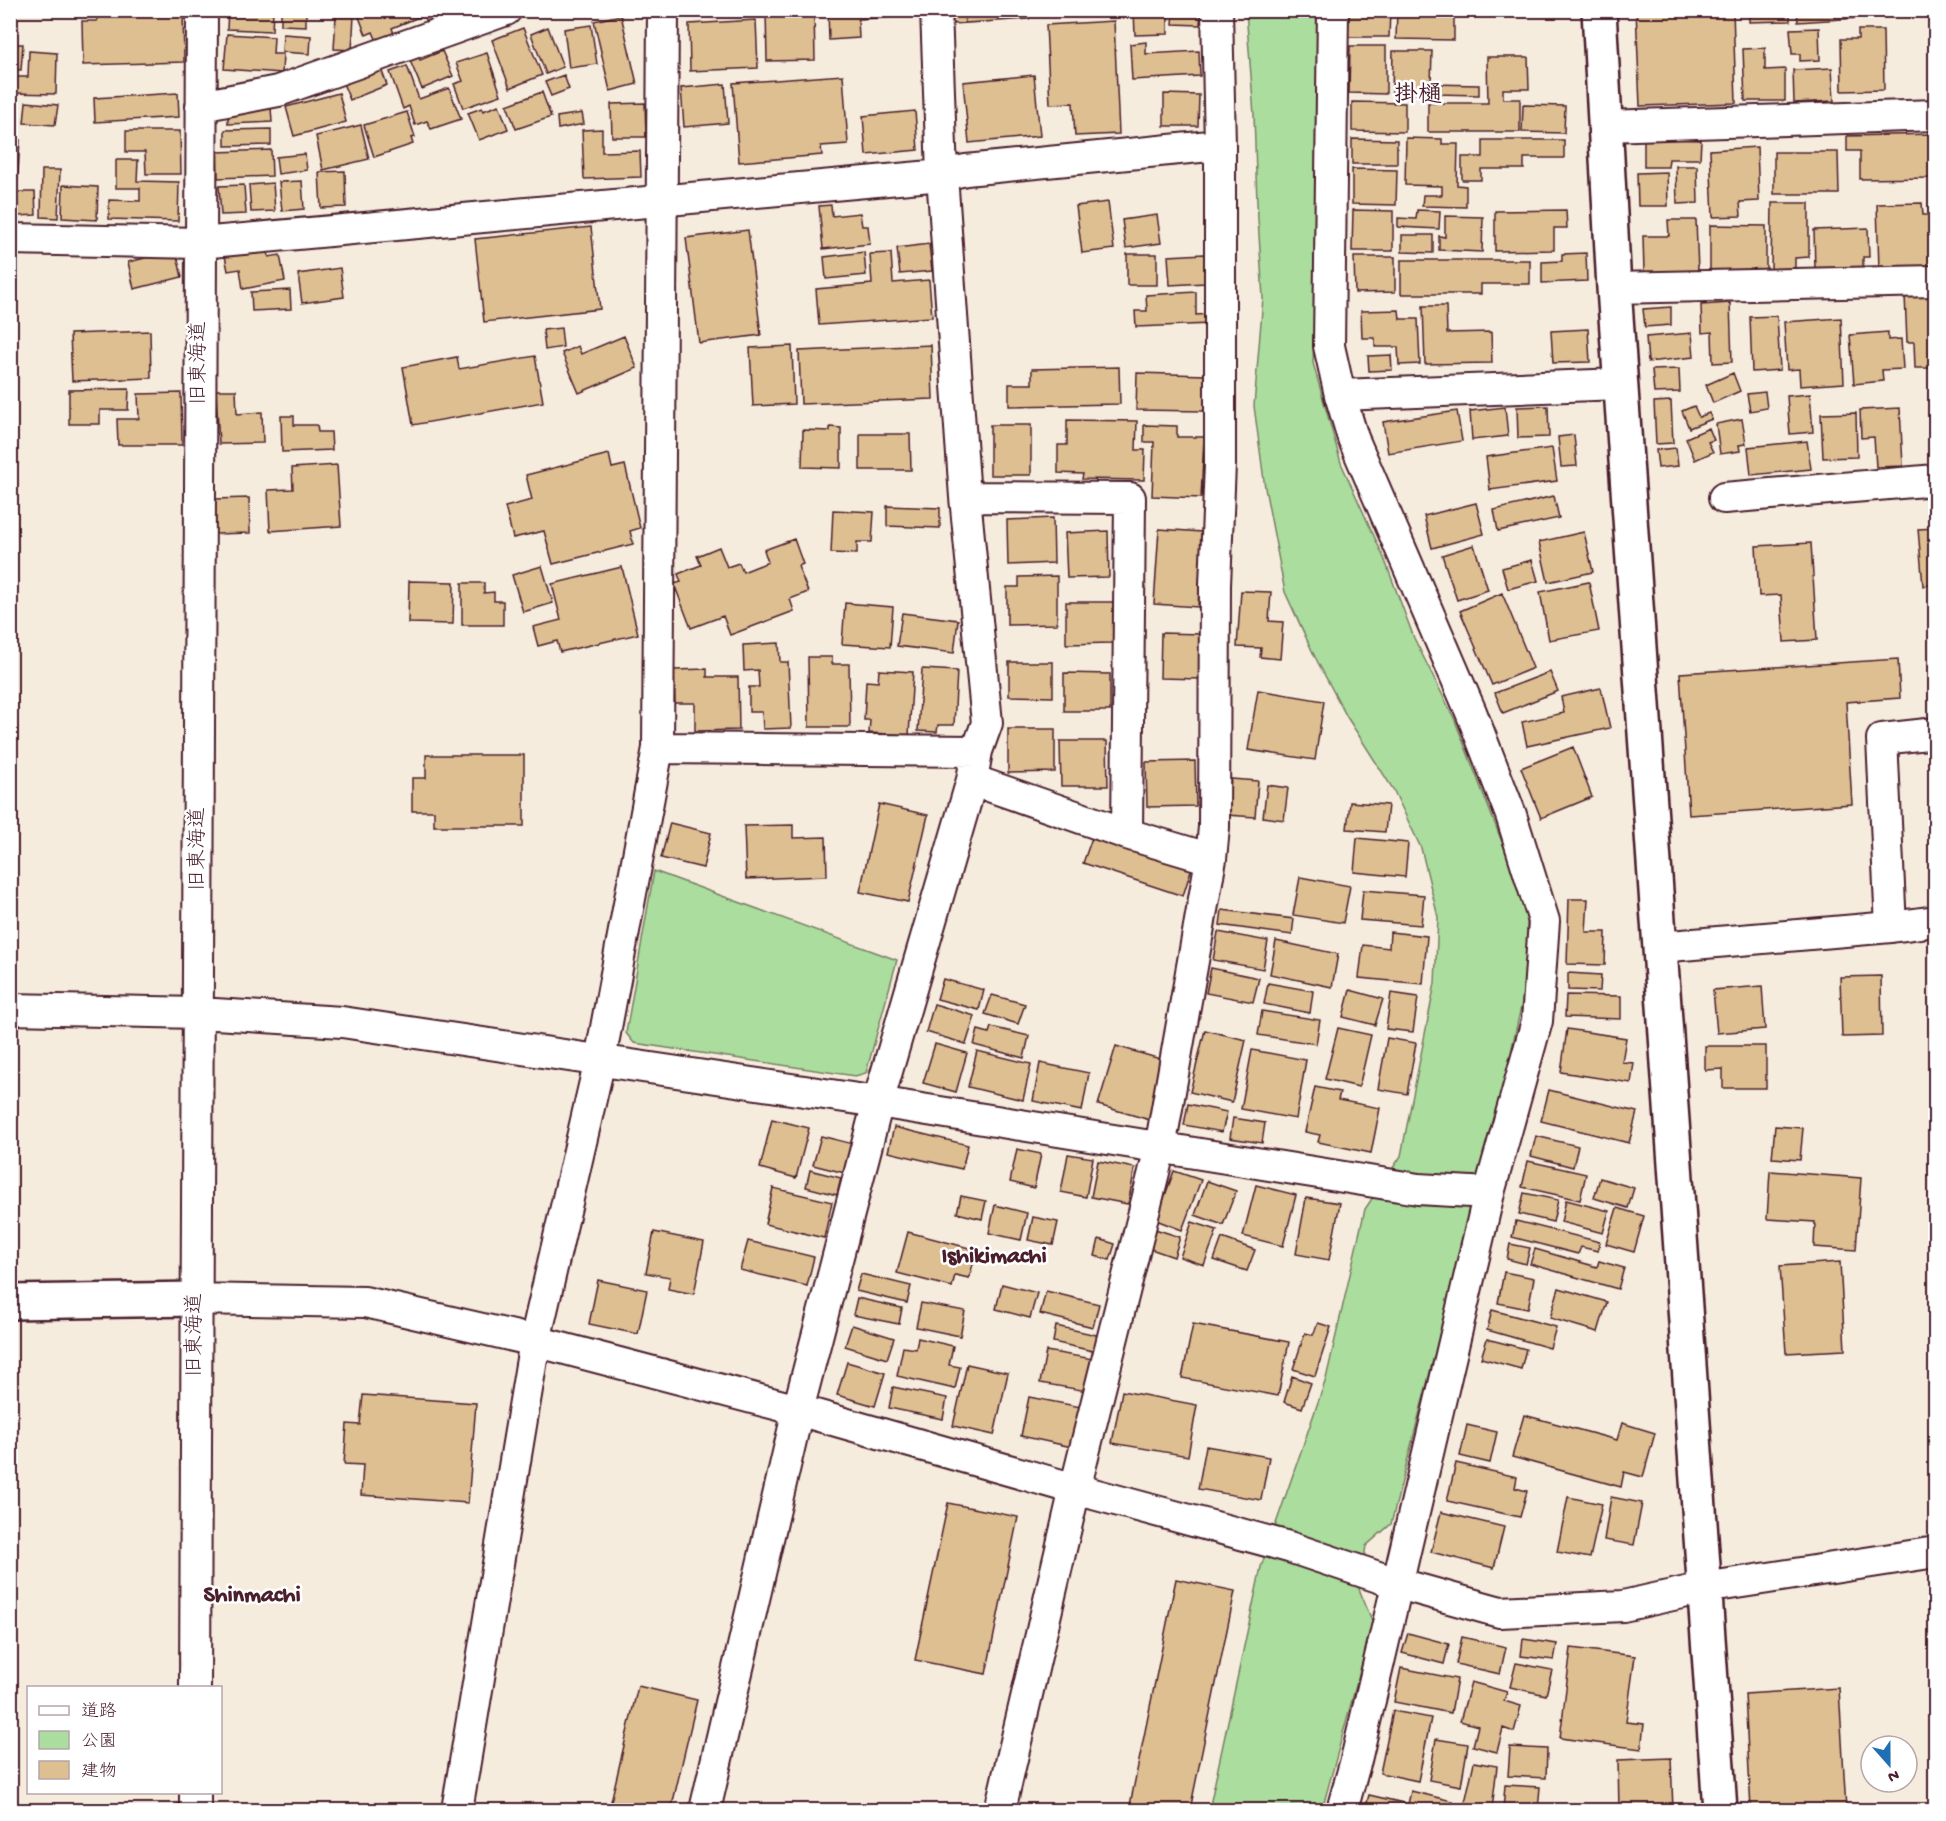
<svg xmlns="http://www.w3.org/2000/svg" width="1946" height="1821" viewBox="0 0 1946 1821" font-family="'Gochi Hand','Klee One',sans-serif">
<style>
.green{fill:#aadd9e;stroke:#7a7e64;stroke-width:1.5}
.building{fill:#ddbf91;stroke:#4a1f2b;stroke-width:1.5}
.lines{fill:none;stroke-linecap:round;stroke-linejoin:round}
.street-casing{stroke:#4a1f2b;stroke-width:34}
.secondary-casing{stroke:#4a1f2b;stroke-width:38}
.street{stroke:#fff;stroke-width:30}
.secondary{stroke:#fff;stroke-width:33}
.labels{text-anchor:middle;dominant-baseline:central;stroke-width:5;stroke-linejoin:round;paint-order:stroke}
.street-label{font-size:21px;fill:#4a1f2b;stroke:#fff}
.quarter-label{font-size:24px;font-weight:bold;fill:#4a1f2b;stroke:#fff}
</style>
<rect width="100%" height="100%" fill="#f5ecde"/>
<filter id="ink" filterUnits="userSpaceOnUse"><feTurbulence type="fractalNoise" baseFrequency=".0167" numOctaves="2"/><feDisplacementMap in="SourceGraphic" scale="12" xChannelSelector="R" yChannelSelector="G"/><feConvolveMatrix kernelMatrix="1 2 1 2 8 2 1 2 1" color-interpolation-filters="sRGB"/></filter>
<g filter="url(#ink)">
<path class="green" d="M1246 11H1318L1320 123 1313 363 1341 463 1384 558 1414 638 1454 718 1507 855 1527 919 1528 976 1502 1092 1391 1524 1366 1546 1359 1589 1373 1623 1322 1810H1209L1261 1567 1326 1379 1365 1209 1401 1156 1435 983 1438 917 1421 848 1393 789 1347 717 1314 655 1285 592 1265 488 1254 406 1263 298 1257 203 1254 115Z
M654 871 897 960 866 1073 855 1076 634 1043 626 1033Z"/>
<path class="building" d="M97 10 183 11 184 62 83 65 82 21H97Z
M228 10H273L272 31 227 29Z
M281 10 306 11V26L281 25Z
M372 10H418L421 16 392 28 394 34 377 41 373 32 366 35 359 17 373 12Z
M424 10H445V20L425 21Z
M766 10H814L815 60 767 61Z
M828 10H918V16L858 19 859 38 829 40Z
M952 10H1029V19L953 24Z
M963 10H1029V19L965 23Z
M1134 10H1168V34L1135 35Z
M1174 10H1201L1200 25 1173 24Z
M1349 10H1390L1389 37H1348Z
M1636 10H1733L1736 103 1640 106Z
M1749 10H1790V21L1749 22Z
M1797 10H1856L1857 18 1798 22Z
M1873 10H1929V14L1873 17Z
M1397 11 1454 13V40L1396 39Z
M621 15 637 84 610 91 594 21Z
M336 16H354L352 50 334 49Z
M756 20 758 68 690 71 689 24Z
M1114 21 1119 134 1075 136 1073 103 1050 104 1046 25Z
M591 25 597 64 569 68 564 29Z
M548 27 563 67 546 74 531 34Z
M523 28 542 75 510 88 492 40Z
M1819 28 1820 60 1800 61V54H1792L1790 29Z
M1858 30H1883L1884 90 1842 91 1841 39H1858Z
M227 34 274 37 273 54H283L282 73 224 69Z
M283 34 311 36 310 54 282 52Z
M1146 42V54L1199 51 1200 76 1132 80 1130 44Z
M10 44H23L21 70 10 69Z
M1350 46H1386V94L1349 93Z
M1765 48V70L1785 69V101H1745L1743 49Z
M29 51 57 53 56 94 10 93V77H28Z
M442 51 453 76 422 89 408 56 417 52 420 60Z
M1393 51H1432L1431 84 1479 85V95L1392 93Z
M487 53 501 95 463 108 454 84 463 81 456 63Z
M1487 57H1528L1529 89H1503V99H1520V132H1428V103H1488Z
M380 66 387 85 350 100 342 81Z
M407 66 419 99 449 88 461 119 431 129 427 121 415 125 409 106 403 109 390 72Z
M1832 68 1834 101 1794 103 1793 70Z
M564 75 569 89 551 96 545 82Z
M843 75 848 144 821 146 822 155 739 162 733 83Z
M1034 75 1040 136 969 143 963 82Z
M725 84 728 123 684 127 681 88Z
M542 92 551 117 516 129 507 105Z
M178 93 179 117 95 122 94 98Z
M339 93 346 122 294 136 286 107Z
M1164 94 1199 95 1198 126H1164Z
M26 102 58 105 55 125 24 123Z
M1352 102 1405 103V132L1352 131Z
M645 103 646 137H612L611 104Z
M499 105 508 129 479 140 468 113 482 108 483 111Z
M1523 105 1565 106 1564 133 1522 132Z
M271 108 272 122 228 124V109Z
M915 111 918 150 866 155 863 116Z
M407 112 415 137 411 138 413 144 374 157 364 125Z
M582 113 584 124 558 129 557 117Z
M361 125 369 159 323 170 316 136Z
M271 129V145L225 146V130Z
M602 129V152L640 151 641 177 584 179 582 130Z
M126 131H180L181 174H146L145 152H126Z
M1934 134V178L1860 179V151H1847V136Z
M1406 138 1442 139V144H1458L1457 185 1466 186V207L1422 206 1423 195H1442V186L1405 185Z
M1644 138 1701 140 1700 159H1669L1668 167H1644Z
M1352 139 1397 140V164H1352Z
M10 140H20L17 189H10Z
M1483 140H1564V158H1524V169H1481V180H1462V157H1483Z
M1757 147 1759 201 1740 202 1741 216 1713 217 1710 150Z
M271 150 272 176 218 178 217 152Z
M1774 152H1838L1839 194H1774Z
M305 154 307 170 278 174 276 157Z
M116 160H138L137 181 179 182 178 221 109 219V200L140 201V188H116Z
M1676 166H1697L1698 203 1677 204Z
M1352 169 1397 170 1396 205 1352 204Z
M42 170H60L58 218 41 217Z
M345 171 346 207 321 208 319 172Z
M1667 172 1668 206H1638L1637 173Z
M302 181 304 209 282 211 279 182Z
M273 183 275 211 251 212 249 185Z
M63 185 98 187 97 220 62 218Z
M244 185 246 214 221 215 219 186Z
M17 192H35L36 215 18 216Z
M1108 202 1114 249 1082 253 1076 206Z
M1772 203H1809V257L1795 258V272L1771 271Z
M1922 203 1923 215H1936V268L1879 270 1877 204Z
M831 205 832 216 860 213 862 226H868L870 244 823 249 819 206Z
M1353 210 1393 211V251H1352Z
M1417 210 1440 211 1439 229 1398 227V218L1416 219Z
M1566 210 1567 228H1554V250L1495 251V211Z
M1157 215 1161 243 1126 248 1122 220Z
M1445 216 1483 217 1482 252 1439 250V236L1445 237Z
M1668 220H1696L1698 271 1644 273 1643 236H1669Z
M1710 225 1766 226V270H1710Z
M591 227 600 309 484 322 475 239Z
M1868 228 1869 257H1863V268L1815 270 1814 230Z
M748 230 761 335 699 343 686 238Z
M1402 235H1433V253L1402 252Z
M929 244 932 271 900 274 897 248Z
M267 248 269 257 280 255 285 281 243 289 240 269 228 271 225 256Z
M176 251 182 277 134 289 128 262Z
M864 252 866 275 826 279 824 257Z
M891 253 893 283 929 280 932 317 819 325 816 289 872 284 870 254Z
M1586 253 1587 281 1542 283V262L1562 261V254Z
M1127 254H1157V285H1127Z
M1204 254 1205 283 1170 285 1168 256Z
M1354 257H1395V292L1355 293Z
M1401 260H1530V284H1481V294H1401Z
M340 268 344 297 302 303 298 274Z
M290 290 291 309 252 311 251 292Z
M1196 292V315L1211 314V324L1136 327 1135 311H1147L1146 295Z
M1935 294 1936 368H1915L1914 342H1907L1905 295Z
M1730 303 1732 362 1713 363 1712 332 1702 333 1701 305Z
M1423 306H1446L1447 333 1491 332 1492 363 1425 364Z
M1671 307V325L1645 327 1643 309Z
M1399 310 1400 319H1418L1420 364 1399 365 1398 347H1375V338H1362L1361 311Z
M1777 316 1780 370 1752 372 1750 317Z
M1841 318 1844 383 1800 386 1799 369 1787 370 1784 322Z
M561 328 563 347 545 350 543 330Z
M1588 329 1590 362 1553 363 1551 331Z
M150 331 151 378 72 381 70 334Z
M1888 332V340L1901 339 1903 369 1882 370 1883 381 1854 384 1850 335Z
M1692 333 1694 357 1648 362 1646 337Z
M624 336 637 368 579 393 562 353 578 346 581 354Z
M931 345 933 399 801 404 799 351Z
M792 346 794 404 753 406 750 348Z
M1391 355 1392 370 1369 371 1368 356Z
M535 356 543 402 413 425 403 367 457 357 459 369Z
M1119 367 1120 404 1009 406V384H1032V369Z
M1679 369 1680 392 1654 393 1652 370Z
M1137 373 1205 375 1204 411 1136 410Z
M1733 373 1740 391 1713 403 1706 385Z
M129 389 128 410H100V424H69V390Z
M216 390H236L237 414 262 412 263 443 219 444Z
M1765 392 1767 408 1750 411 1747 394Z
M181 393 182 445H118L117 419H139L138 394Z
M1810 394 1813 432 1790 434 1787 396Z
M1671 401 1673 443 1656 444 1654 402Z
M1548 406 1549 437 1518 438 1517 407Z
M1694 406 1699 417 1709 413 1712 419 1689 428 1682 411Z
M1505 407 1508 436 1472 440 1470 411Z
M1900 408 1903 466 1876 467 1874 437 1861 438 1860 410Z
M1457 411 1462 441 1388 453 1383 422Z
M1856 413 1857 457 1823 458 1821 414Z
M281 416H294V425H317L318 432H331L332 450 282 452Z
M1742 419 1746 444 1739 445 1740 451 1720 454 1716 424Z
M1067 420 1137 421 1136 450H1145L1144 480 1082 479 1083 474 1058 473V445H1067Z
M990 425H1031V475H990Z
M1144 425 1177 426V437H1204L1201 498 1152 496 1154 442H1144Z
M830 427 841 428V468L802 467 803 430 830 431Z
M1709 428 1714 440 1708 442 1713 452 1695 460 1686 438Z
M860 434H910L911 470H860Z
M1574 435 1577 466 1561 467 1558 437Z
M1807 441 1811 469 1751 475 1748 447Z
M1552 448 1557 481 1490 490 1486 457Z
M1676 448 1678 466 1658 468 1656 450Z
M609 454 612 468 625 465 640 528 630 531 633 544 553 564 544 531 513 538 505 507 532 500 526 475Z
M337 465 341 526 270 531 268 490 293 489 292 468Z
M1554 496 1559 518 1498 531 1494 510Z
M249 498 250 533 215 534 214 499Z
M1476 503 1484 534 1432 548 1424 516Z
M887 506 940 508V528L887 526Z
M833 510 874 512 872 542H857V554L831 553Z
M1053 518 1054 563 1008 565 1007 520Z
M1936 528V584L1923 586 1918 529Z
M1159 529 1202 532 1198 607 1154 604Z
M1108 531 1109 577 1067 578 1065 533Z
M1584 532 1593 572 1548 582 1539 542Z
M794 539 803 564 798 566 808 592 790 599 794 611 730 635 723 616 691 628 674 584 681 582 678 574 701 565 697 556 719 547 727 567 739 563 743 572 768 562 764 550Z
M1811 543 1817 640 1784 642 1781 595 1759 596 1756 546Z
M1474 545 1488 590 1457 600 1442 555Z
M1532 560 1538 581 1508 589 1502 568Z
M542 566 553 603 523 612 512 575Z
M622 567 638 634 560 652 557 641 538 646 533 627 561 620 552 584Z
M1057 576V624L1007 625V587H1019V577Z
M409 581 454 582 453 624 408 623Z
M1589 582 1599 631 1549 640 1540 592Z
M462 583H484V593L494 592V601H503V625H462Z
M1241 591 1271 592 1269 621 1283 622 1280 659 1260 657 1261 648 1237 647Z
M1502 593 1533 668 1492 685 1460 611Z
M1066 602H1113V643L1066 644Z
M845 603 893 607 890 647 842 644Z
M902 613 958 620 954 653 897 646Z
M1161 633 1202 634 1201 679 1160 678Z
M779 643 780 662H788L791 728 763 729 762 712H749V687H759L758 670 744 671 743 645Z
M808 657H832V664H849L850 727H809Z
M1898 659 1900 698 1846 702 1852 804 1689 815 1680 673Z
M1009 662H1053V697L1009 696Z
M707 669V677H738L739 730 695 731V703H675L674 670Z
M922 669 957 671 954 725H938L937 732 918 731Z
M879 670 913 672 909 735 869 733 870 720H864L866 681 878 682Z
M1550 672 1558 691 1503 713 1495 693Z
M1064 673 1110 674V711H1064Z
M1601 688 1610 728 1527 746 1522 722 1564 713 1561 697Z
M1258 690 1324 701 1315 760 1248 750Z
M1008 729H1055V772L1008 773Z
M1060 741H1107L1108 786H1061Z
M1573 747 1592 797 1541 818 1521 768Z
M426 755H524V826H434V811H412V778H426Z
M1195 761 1196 806 1147 807 1146 762Z
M1231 779 1258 781 1255 817 1227 815Z
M1267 785 1288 788 1284 820 1263 817Z
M1350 802 1388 805 1385 832 1347 829Z
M879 804 928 815 908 902 860 892Z
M670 823 711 833 703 868 661 858Z
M793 825V838L826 837 827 876 746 879 744 826Z
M1093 835 1192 867 1183 896 1083 863Z
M1357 838 1408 843 1405 877 1354 872Z
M1300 877 1350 886 1343 923 1293 915Z
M1363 890 1424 895 1421 925 1360 920Z
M1569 899H1588L1586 932H1606L1605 965 1567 964Z
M1222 910 1294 919 1292 935 1220 925Z
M1218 932 1268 941 1263 969 1213 960Z
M1390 932 1427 936 1423 984 1359 978 1363 945 1389 948Z
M1276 941 1338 954 1332 987 1270 974Z
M1211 968 1259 978 1253 1002 1206 993Z
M1568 973 1601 975 1600 991 1568 990Z
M1881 976 1882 1036 1842 1037 1840 977Z
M943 979 984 990 979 1010 937 999Z
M1268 983 1313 991 1310 1013 1264 1004Z
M1762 986 1765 1029 1717 1033 1713 990Z
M1350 990 1383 999 1375 1025 1343 1017Z
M1391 993 1418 997 1413 1032 1386 1029Z
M992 995 1025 1004 1018 1024 985 1014Z
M1566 995 1621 996V1019L1565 1017Z
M934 1004 975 1016 966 1044 926 1032Z
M1262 1011 1320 1020 1316 1044 1258 1035Z
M991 1027 1029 1036 1024 1058 974 1045 978 1030 989 1033Z
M1338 1028 1371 1035 1359 1087 1325 1079Z
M1567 1029 1626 1038 1622 1062 1634 1063 1631 1083 1561 1072Z
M1205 1030 1246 1040 1232 1102 1190 1092Z
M1387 1038 1416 1043 1407 1094 1378 1089Z
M935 1044 967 1053 956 1092 923 1083Z
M1116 1046 1167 1061 1150 1120 1098 1105Z
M1705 1046H1766V1088H1723V1069L1705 1070Z
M1252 1050 1306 1060 1296 1119 1241 1109Z
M977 1051 1031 1064 1023 1100 968 1087Z
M1040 1063 1089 1073 1082 1111 1033 1101Z
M1315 1087 1340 1092 1338 1100 1380 1108 1371 1153 1318 1142 1320 1135 1305 1132Z
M1549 1090 1637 1112 1629 1143 1541 1121Z
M1188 1104 1227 1112 1222 1132 1184 1125Z
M1233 1118 1265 1123 1262 1143 1230 1138Z
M772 1119 809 1128 796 1178 760 1168Z
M1775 1126 1803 1128 1800 1160 1772 1158Z
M894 1127 968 1145 962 1169 888 1152Z
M821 1136 853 1144 845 1173 813 1165Z
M1536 1136 1578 1146 1573 1167 1531 1156Z
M1017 1149 1041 1154 1034 1188 1010 1182Z
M1068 1154 1093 1158 1086 1197 1061 1192Z
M1098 1161 1135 1168 1128 1204 1091 1197Z
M1528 1161 1586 1174 1580 1200 1522 1187Z
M810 1170 841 1178 837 1195 806 1187Z
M1174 1171 1201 1180 1182 1230 1156 1220Z
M1770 1171 1861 1178 1856 1250 1814 1247 1815 1222 1767 1219Z
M1600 1178 1634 1188 1628 1208 1594 1198Z
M1207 1181 1236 1191 1223 1225 1195 1215Z
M1256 1185 1296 1195 1283 1246 1243 1236Z
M773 1188 832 1202 824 1238 765 1224Z
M1524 1193 1558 1200 1553 1222 1519 1214Z
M961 1196 986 1201 982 1219 957 1213Z
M1306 1198 1340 1203 1329 1260 1296 1254Z
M1566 1200 1609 1211 1603 1233 1561 1222Z
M995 1205 1027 1213 1021 1240 989 1233Z
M1617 1208 1644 1216 1634 1252 1606 1244Z
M1033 1217 1058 1222 1053 1245 1028 1240Z
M1516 1221 1600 1242 1598 1251 1581 1247 1578 1254 1512 1237Z
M1192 1222 1217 1230 1204 1265 1180 1257Z
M1155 1229 1180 1237 1174 1257 1148 1248Z
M654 1232 704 1242 694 1294 668 1289 670 1277 646 1273Z
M908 1232 977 1250 969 1278 955 1275 952 1287 897 1273Z
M1222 1238 1255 1250 1247 1271 1214 1260Z
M1099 1239 1115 1244 1110 1260 1095 1256Z
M748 1241 814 1257 807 1286 740 1270Z
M1510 1244 1530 1248 1526 1264 1507 1259Z
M1535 1249 1597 1267 1599 1261 1624 1268 1618 1289 1530 1264Z
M1840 1262 1845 1350 1786 1353 1780 1266Z
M1504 1272 1534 1278 1528 1309 1498 1303Z
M861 1274 911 1286 907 1303 856 1291Z
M598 1280 647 1290 638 1334 589 1324Z
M1002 1284 1037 1293 1030 1318 996 1309Z
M1559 1288 1607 1302 1598 1332 1550 1318Z
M1046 1291 1099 1304 1093 1327 1040 1314Z
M857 1298 902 1308 899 1324 853 1315Z
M921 1303 965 1311 960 1336 916 1327Z
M1492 1310 1556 1327 1550 1348 1487 1330Z
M1318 1323 1331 1327 1315 1376 1293 1369 1305 1333 1313 1335Z
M1193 1324 1289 1342 1278 1396 1182 1378Z
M852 1325 894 1338 887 1359 845 1346Z
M1056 1326 1101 1336 1097 1352 1053 1342Z
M918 1338 953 1346 949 1365 960 1367 955 1389 897 1376 903 1347 916 1349Z
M1487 1339 1526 1349 1521 1369 1481 1358Z
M1046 1351 1093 1359 1087 1391 1040 1383Z
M847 1362 885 1373 875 1406 837 1395Z
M967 1364 1008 1373 994 1435 953 1426Z
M1292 1376 1311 1383 1302 1408 1284 1402Z
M893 1387 947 1398 943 1419 889 1408Z
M1122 1391 1197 1405 1188 1456 1112 1443Z
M363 1395 476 1403 468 1503 361 1495 363 1465 344 1464 347 1424 360 1425Z
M1029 1397 1081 1407 1072 1447 1021 1436Z
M1524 1415 1617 1440 1622 1423 1655 1433 1643 1477 1624 1472 1621 1487 1512 1457Z
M1467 1425 1497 1432 1490 1463 1460 1456Z
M1206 1446 1269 1457 1261 1500 1198 1489Z
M1456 1463 1517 1477 1515 1488 1527 1491 1520 1517 1447 1501Z
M1568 1497 1602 1504 1590 1558 1557 1552Z
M1611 1497 1642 1503 1634 1545 1604 1540Z
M948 1503 1018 1517 986 1674 915 1660Z
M1441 1512 1504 1527 1494 1568 1431 1552Z
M1176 1579 1235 1591 1190 1810H1129Z
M1408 1633 1449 1644 1444 1664 1402 1653Z
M1462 1637 1506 1647 1500 1674 1456 1664Z
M1523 1639 1557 1644 1554 1660 1521 1656Z
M1571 1648 1635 1656 1626 1722 1644 1724 1641 1749 1560 1738Z
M1516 1663 1552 1670 1546 1695 1510 1687Z
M1401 1668 1457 1679 1451 1713 1394 1702Z
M1471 1682 1507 1692 1504 1701 1521 1706 1514 1732 1503 1728 1497 1752 1473 1746 1478 1726 1460 1721Z
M638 1686 697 1700 671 1810H609Z
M1839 1688 1846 1810H1751L1745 1694Z
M1393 1711 1431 1718 1418 1781 1380 1773Z
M1436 1739 1468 1744 1461 1786 1429 1780Z
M1510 1747 1547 1749 1546 1778 1508 1776Z
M1671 1758 1673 1810H1619L1618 1760Z
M1474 1762 1497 1766 1492 1809 1464 1807Z
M1505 1785 1540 1787 1538 1810H1503Z
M1411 1791 1452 1801 1449 1810H1365L1369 1795 1408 1804Z"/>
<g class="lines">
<g class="street-casing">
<path id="street" d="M1333 10 1329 346 1340 395 1353 438 1471 712 1511 815 1544 921 1537 1021 1489 1193 1356 1760 1342 1810
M201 106 278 91 506 10
M1606 126 1936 115
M10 239 200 243 942 175 966 170 1220 145
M1614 288 1936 281
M1340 395 1620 384
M965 497 1130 498 1127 834
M1724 498 1936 480
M658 748 977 751
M972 780 1127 834 1211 859
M1891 927 1936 921
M1659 947 1891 927 1882 739 1936 733
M10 1009 199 1013 342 1022 878 1102 1418 1189 1489 1193
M196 1299 365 1302 535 1341 798 1410 1075 1489 1289 1547 1396 1583 1500 1612 1623 1606 1704 1588 1936 1552
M195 1688 202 10
M195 1810V1792
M457 1810 535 1341 600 1060 658 748 663 10
M705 1810 798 1410 878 1102 972 780 977 751 987 723 965 497 942 175 936 10
M1000 1810 1075 1489 1160 1148 1211 859 1214 827 1215 585 1220 464V145L1217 10"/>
</g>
<g class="secondary-casing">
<path id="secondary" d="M1599 10 1614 288 1720 1810
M10 1302 196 1299"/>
</g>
<use href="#street" class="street"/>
<use href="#secondary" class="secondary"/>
</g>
</g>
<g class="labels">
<g class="street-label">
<text transform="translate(200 363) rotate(-90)">旧東海道</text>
<text transform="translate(199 849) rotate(-90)">旧東海道</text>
<text transform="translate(196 1335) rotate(-90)">旧東海道</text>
</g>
<g class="quarter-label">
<text x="1418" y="96">掛樋</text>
<text x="994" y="1257">Ishikimachi</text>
<text x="252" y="1596">Shinmachi</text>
</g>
</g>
<rect width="1946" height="1821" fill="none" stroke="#fff" stroke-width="36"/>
<rect x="18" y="18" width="1910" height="1785" fill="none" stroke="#4a1f2b" stroke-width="2" filter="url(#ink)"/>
<rect x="27" y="1686" width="195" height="108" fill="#ffffff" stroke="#b7a5aa" stroke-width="1.5"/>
<rect x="39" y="1706" width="30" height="9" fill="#ffffff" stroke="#b7a5aa" stroke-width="1.5"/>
<text x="81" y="1716" font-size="18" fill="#4a1f2b">道路</text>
<rect x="39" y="1731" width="30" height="18" fill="#aadd9e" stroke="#b7a5aa" stroke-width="1.5"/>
<text x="81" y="1746" font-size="18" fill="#4a1f2b">公園</text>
<rect x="39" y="1761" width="30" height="18" fill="#ddbf91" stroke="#b7a5aa" stroke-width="1.5"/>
<text x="81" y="1776" font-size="18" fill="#4a1f2b">建物</text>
<g transform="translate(1889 1764) rotate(159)"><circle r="28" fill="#ffffff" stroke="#b7a5aa" stroke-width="1.5"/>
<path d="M0-4.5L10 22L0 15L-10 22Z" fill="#1f6fb2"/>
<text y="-9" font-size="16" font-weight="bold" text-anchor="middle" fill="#4a1f2b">N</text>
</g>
</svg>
